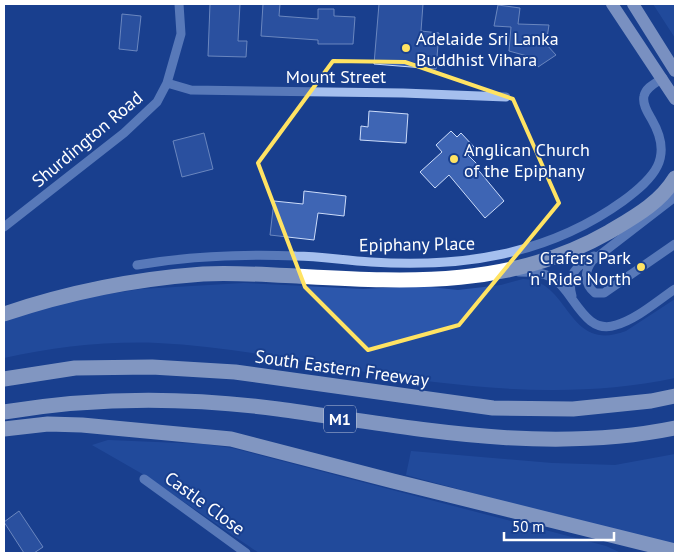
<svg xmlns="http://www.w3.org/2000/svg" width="679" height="557" viewBox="0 0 679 557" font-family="'PT Sans',sans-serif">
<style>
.green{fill:#2c57ac}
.building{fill:#3e65b4;stroke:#ccdcfa}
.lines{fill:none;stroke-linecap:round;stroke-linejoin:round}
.minor{stroke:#a5bfee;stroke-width:9}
.major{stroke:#edf2ff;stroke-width:12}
.highway{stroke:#fff;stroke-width:15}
.marked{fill:none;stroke:#ffe363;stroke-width:4;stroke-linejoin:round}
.poi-dot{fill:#ffe363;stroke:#193f8e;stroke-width:2}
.labels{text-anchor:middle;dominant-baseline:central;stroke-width:4;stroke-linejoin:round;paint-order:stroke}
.shield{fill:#193f8e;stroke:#bac5dd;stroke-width:1}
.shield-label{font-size:16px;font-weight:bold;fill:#fff}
.poi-label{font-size:18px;fill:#fff;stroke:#193f8e;text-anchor:start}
.street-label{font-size:18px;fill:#fff;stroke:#193f8e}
</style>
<rect width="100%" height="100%" fill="#193f8e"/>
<path class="green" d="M653 4H675V38Z
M523 279C571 280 566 354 626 331L675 299V378C571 400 464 388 360 371 293 360 225 346 158 343 106 341 54 347 4 358V321L71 300 141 289 244 283 363 289 421 286 458 290 501 285Z
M108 440 203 444 232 448 606 546 621 553H259L146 476 92 445Z
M411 451 552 463 615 465 675 454V544L625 534 406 475Z"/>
<path class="building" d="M210 4H240L238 41H247L246 57 208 56Z
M263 4H280L279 16 318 19V9H334V16L355 17 353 44H318V40L261 36Z
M379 4H423L421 31 439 33 436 69 374 64Z
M498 5 520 8 518 24 549 25 546 44 556 55 538 67 531 57 509 51 511 27 494 26Z
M122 14 141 16 137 51 119 49Z
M369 111 408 114 406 143 360 140 361 126 368 127Z
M451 131 457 137 461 133 475 148 468 155 477 164 475 166 504 201 485 218 449 175 435 188 420 172 442 152 436 145Z
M204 133 213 169 182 177 173 141Z
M304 191 346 196 344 216 318 213 314 240 270 235 274 201 303 204Z
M19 511 43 547 34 553H24L4 522Z"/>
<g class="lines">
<path class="minor" d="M167 83 191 90 403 93 506 97
M675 197 592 261C584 272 584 284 595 293H604L675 244
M4 227 124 133 157 102 167 83 181 34 179 4
M137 265C190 256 243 254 296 256 321 256 346 261 371 262 462 268 548 255 623 201 654 178 674 158 652 120 648 113 642 104 644 96 646 87 656 83 663 78
M519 272C531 272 542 272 553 278 574 291 584 336 616 325 637 319 657 301 675 289
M572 296C566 275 577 265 594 256
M144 479 246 553"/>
<path class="major" d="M612 4 675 99
M633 4 675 71"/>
<path class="highway" d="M4 314C69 292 134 279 203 274 234 272 266 275 297 276 407 282 509 289 609 232 634 217 660 203 675 178
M4 379 75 368 152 367 235 372 493 408 573 409 651 401 675 396
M4 412C94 397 188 397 278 409 410 427 543 455 675 428
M4 429 48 424 82 425 231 439 393 481 675 551"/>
</g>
<path d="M0 0H679V557H0ZM333 61 405 62 513 99 559 203 459 325 368 350 305 287 258 163Z" fill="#193f8e" fill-opacity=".55" fill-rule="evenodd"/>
<path class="marked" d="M333 61 405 62 513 99 559 203 459 325 368 350 305 287 258 163Z"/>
<g class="poi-dot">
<circle cx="406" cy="48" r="5"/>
<circle cx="454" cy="159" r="5"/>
<circle cx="641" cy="267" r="5"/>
</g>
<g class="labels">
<rect class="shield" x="324" y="405.5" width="32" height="27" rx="4"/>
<g class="shield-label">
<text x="340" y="419">M1</text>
</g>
<g class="poi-label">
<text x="416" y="38">Adelaide Sri Lanka<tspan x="416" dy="21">Buddhist Vihara</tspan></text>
<text x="464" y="149">Anglican Church<tspan x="464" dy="21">of the Epiphany</tspan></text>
<text x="631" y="257" text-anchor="end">Crafers Park<tspan x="631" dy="21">'n' Ride North</tspan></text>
</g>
<g class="street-label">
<text x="336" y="76">Mount Street</text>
<text transform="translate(87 139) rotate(-40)">Shurdington Road</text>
<text transform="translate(417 244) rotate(-1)">Epiphany Place</text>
<text transform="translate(342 368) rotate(8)">South Eastern Freeway</text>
<text transform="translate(205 503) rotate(36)">Castle Close</text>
</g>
</g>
<rect width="679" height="557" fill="none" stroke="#ffffff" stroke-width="10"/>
<path d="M504 532v8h110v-8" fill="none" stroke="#ffffff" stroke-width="2.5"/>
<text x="512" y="532" font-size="15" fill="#ffffff" stroke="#193f8e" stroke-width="4" paint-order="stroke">50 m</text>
</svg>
